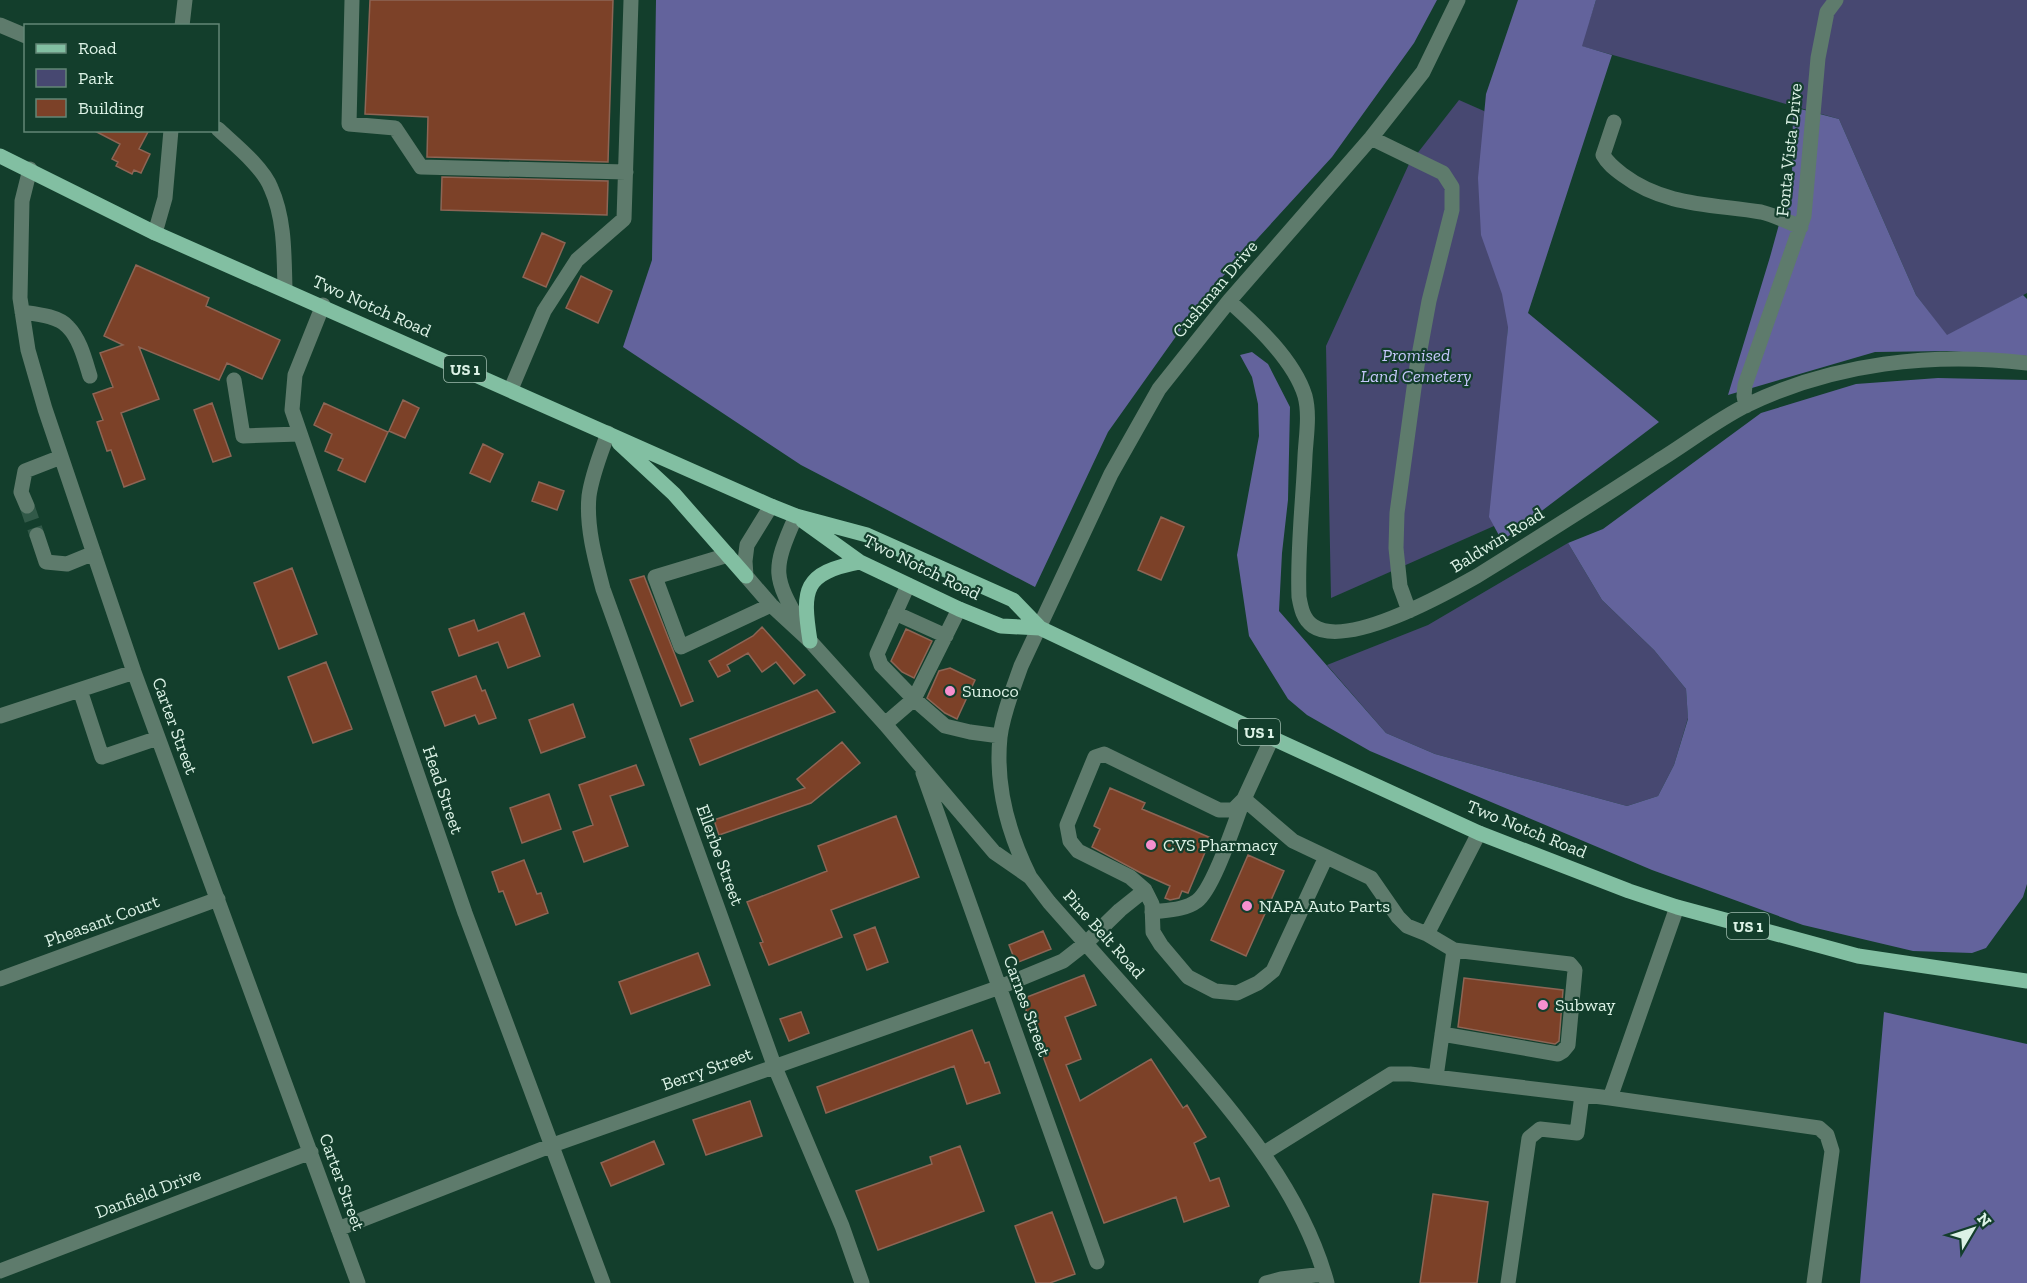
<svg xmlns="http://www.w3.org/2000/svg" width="2027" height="1283" viewBox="0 0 2027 1283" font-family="'Zilla Slab',serif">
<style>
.green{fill:#474871}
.forest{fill:#63639c}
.building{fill:#7c4128;stroke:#8d6555;stroke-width:1.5}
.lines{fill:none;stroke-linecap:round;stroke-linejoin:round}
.minor-tunnel{stroke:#315948;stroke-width:15;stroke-dasharray:15 8;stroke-linecap:butt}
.minor{stroke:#5e7b6c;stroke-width:15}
.major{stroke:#82bfa2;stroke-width:15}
.poi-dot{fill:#f690cf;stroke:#133e2c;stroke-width:2}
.labels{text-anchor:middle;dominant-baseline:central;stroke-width:4.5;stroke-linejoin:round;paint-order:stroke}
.shield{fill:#133e2c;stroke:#a0bcae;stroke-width:1.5}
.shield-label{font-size:16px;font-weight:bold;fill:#dcf2e6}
.street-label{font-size:18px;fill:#dcf2e6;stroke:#133e2c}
.park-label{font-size:18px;font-style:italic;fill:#c5c7fa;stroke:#133e2c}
.poi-label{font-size:18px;fill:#dcf2e6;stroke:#133e2c;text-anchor:start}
</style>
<rect width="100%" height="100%" fill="#133e2c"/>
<path class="green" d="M1596 0H2027V293L1947 336 1916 295 1839 119 1581 46Z
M1459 100 1484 111 1530 144 1508 327 1494 526 1331 598 1326 346 1409 164Z
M1568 543 1602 600 1654 650 1686 689 1688 718 1674 765 1658 796 1627 806 1435 754 1386 733 1327 665 1428 625Z"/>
<path class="forest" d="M656 0H1437L1414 43 1332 157 1204 297 1108 432 1035 587 801 465 623 347 652 260Z
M1518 0H1596L1582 46 1612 55 1528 313 1659 422 1502 541 1489 517 1508 327 1502 294 1481 235 1478 178 1486 94Z
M1793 107 1839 119 1916 295 1947 335 2023 295 2027 299V356L1947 351 1875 352 1728 395 1770 257 1792 177Z
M1252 352 1268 364 1290 407 1288 500 1282 553 1279 611 1386 733 1435 754 1627 806 1658 796 1674 765 1688 719 1686 689 1654 650 1602 600 1568 543 1603 529 1761 413 1856 384 1938 378 2027 380V884L2023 897 1986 948 1972 953 1913 951 1803 925 1652 870 1370 751 1307 715 1288 699 1249 636 1237 555 1259 436 1258 404 1252 377 1240 355Z
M1884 1012 2027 1044V1283H1860Z"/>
<path class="building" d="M370 0H613L608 162 427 157 428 117 365 114Z
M93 130H149L139 149 150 154 141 173 134 170 132 174 116 166 118 162 112 159 120 144Z
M442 177 608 181 607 215 441 210Z
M542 233 565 243 546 287 523 277Z
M136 265 209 298 206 306 280 340 262 379 227 363 219 380 139 347 159 399 121 413 145 479 124 487 111 450 107 451 97 422 103 420 93 394 113 387 100 353 123 345 104 336Z
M581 276 612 291 598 323 566 308Z
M403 400 419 408 405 438 389 431Z
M212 403 231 456 213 462 194 410Z
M324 403 388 432 365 482 338 470 343 459 325 451 332 434 314 425Z
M483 444 503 454 490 482 470 473Z
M539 482 564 491 557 510 532 501Z
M1161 517 1184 527 1161 580 1138 570Z
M292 568 317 634 279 649 254 583Z
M644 576 693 701 681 706 630 580Z
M524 613 540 656 508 668 498 642 459 656 449 629 474 620 478 631Z
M762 627 805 675 794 684 776 662 762 672 748 653 727 665 730 671 718 677 709 661 753 636Z
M906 629 932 641 914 678 902 672 891 661Z
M326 662 352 729 313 743 288 677Z
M950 668 975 680 957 719 945 713 927 698 939 671Z
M476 676 482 691 485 690 496 718 479 724 475 715 445 726 432 692Z
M817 690 835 712 700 765 690 739Z
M573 704 585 737 541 753 529 720Z
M842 742 860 763 811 803 719 835 714 820 805 788 797 779Z
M636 765 644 785 610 796 628 846 584 862 573 832 593 825 579 785Z
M1110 788 1145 803 1142 809 1211 838 1188 893 1182 891 1179 898 1170 900 1165 898 1170 886 1141 873 1092 847 1100 829 1094 826Z
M549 794 561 829 522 843 510 808Z
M896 816 919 877 831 910 842 937 769 965 760 943 763 942 747 902 827 871 818 846Z
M1248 855 1284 871 1246 956 1211 940Z
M524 860 537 894 541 893 548 913 516 925 503 891 499 892 492 872Z
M875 927 888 962 867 970 854 935Z
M1043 931 1051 949 1016 963 1009 945Z
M698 953 710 985 631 1014 619 982Z
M1084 975 1096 1005 1065 1017 1081 1059 1066 1065 1080 1101 1151 1059 1183 1108 1187 1105 1206 1137 1194 1143 1210 1181 1219 1178 1229 1206 1184 1222 1176 1197 1104 1223 1022 999Z
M1464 978 1563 990 1559 1041 1555 1044 1458 1027Z
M801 1012 809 1033 789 1041 780 1019Z
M972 1030 985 1063 989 1062 1000 1093 967 1104 954 1066 826 1113 817 1087Z
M750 1101 762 1136 706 1155 693 1120Z
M654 1141 664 1164 611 1186 601 1163Z
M960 1146 984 1211 878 1250 856 1191 932 1164 930 1157Z
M1433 1194 1488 1202 1477 1283H1420Z
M1052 1212 1075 1274 1050 1283H1036L1015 1226Z"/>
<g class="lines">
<path class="minor-tunnel" d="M27 506 37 535"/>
<path class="minor" d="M352 0 349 124 395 128 421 167 626 172
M0 25 26 36
M182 26 185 0
M1614 122 1603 155C1608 164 1615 169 1623 175 1664 206 1712 204 1761 212 1774 215 1788 222 1801 227
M218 129C234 144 263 167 271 188 285 219 284 256 285 289
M1371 138 1443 173 1452 187V210L1429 301 1417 366 1397 513 1396 548 1400 586 1409 611
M30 169 22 201 20 298 28 350 45 409 134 672 358 1283
M155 233 165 198 171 130
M1229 301C1256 325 1294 360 1305 396 1310 415 1306 437 1305 456 1303 503 1297 551 1299 597 1301 608 1303 619 1313 626 1347 649 1445 594 1477 576 1538 538 1598 500 1658 461 1686 444 1718 419 1747 405 1834 363 1932 352 2027 363
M323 305 295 375 292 410 465 913 603 1283
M22 312C36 314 59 316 68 327 80 339 85 360 90 376
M234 380 243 436 299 434
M511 389 544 311 577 260 624 219 631 0
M1746 406 1744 396 1745 385 1804 216 1818 58 1827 12 1836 0
M608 433C601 453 592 474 589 496 586 526 595 559 603 589L774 1065 842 1226 862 1283
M27 506 21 492 25 471 61 457
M771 506 747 545 745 561 746 576 771 605 810 641 885 724 994 852 1030 877 1049 902C1092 951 1136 999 1179 1049 1239 1119 1302 1192 1327 1283
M796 516C770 574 774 577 804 631
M37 535 46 562 67 564 94 553
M728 555 655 577 681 647 771 605
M908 585 877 654 881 665 914 699 959 609
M895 613 946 636
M80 690 102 757 158 738
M0 716 134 672
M885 724 914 699 945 726 970 732 1000 736
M1272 738 1244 799 1233 810H1219L1104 754 1095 757 1067 825 1070 841 1078 851 1130 877 1145 890 1152 904 1153 932 1161 945 1188 977 1215 991 1237 993 1258 983 1273 971 1326 857
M923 773 1097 1262
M1030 877C1008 833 995 787 1000 737 1003 713 1013 689 1021 666L1111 474 1159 389 1229 301 1371 138 1423 72 1458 0
M1152 912C1167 910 1185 910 1197 901 1214 888 1235 821 1244 799L1293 841 1371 878 1398 917 1407 926 1427 934 1454 950 1570 964 1575 970 1568 1045 1563 1051 1558 1054 1442 1034
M1427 934 1479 833
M0 979 218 899
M1436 1077 1454 950
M1610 1098 1677 907
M1264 1153 1391 1074H1410L1610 1098 1819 1128 1827 1135 1832 1151 1814 1283
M338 1229 550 1146 1000 987 1063 961 1086 943 1120 910 1145 890
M0 1271 311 1152
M1266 1283 1281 1279 1324 1274
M1508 1283 1529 1138 1540 1129 1577 1133 1582 1095"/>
<path class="major" d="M0 156 155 233 771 506 796 516 867 535 1013 600 1040 628 1272 738 1479 833 1629 891 1677 907 1858 956 2027 981
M619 443 674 494 746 576
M803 521 860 562 959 609 1001 626 1040 628
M810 641C802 589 803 573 860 562"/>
</g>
<g class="poi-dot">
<circle cx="950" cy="691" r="6"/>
<circle cx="1151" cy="845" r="6"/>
<circle cx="1247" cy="906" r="6"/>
<circle cx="1543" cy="1005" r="6"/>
</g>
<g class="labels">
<g class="shield">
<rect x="444" y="356" width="42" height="26" rx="4.5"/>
<rect x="1238" y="719" width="42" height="26" rx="4.5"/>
<rect x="1727" y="913" width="42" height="26" rx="4.5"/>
</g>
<g class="shield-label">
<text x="465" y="369">US 1</text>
<text x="1259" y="732">US 1</text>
<text x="1748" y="926">US 1</text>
</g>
<g class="street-label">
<text transform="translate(1789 150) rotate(-84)">Fonta Vista Drive</text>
<text transform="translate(1215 289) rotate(-50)">Cushman Drive</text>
<text transform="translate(372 306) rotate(24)">Two Notch Road</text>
<text transform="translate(1497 540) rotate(-32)">Baldwin Road</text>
<text transform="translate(922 567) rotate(26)">Two Notch Road</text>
<text transform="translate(175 726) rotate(70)">Carter Street</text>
<text transform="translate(443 790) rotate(71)">Head Street</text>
<text transform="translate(1527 829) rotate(22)">Two Notch Road</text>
<text transform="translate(720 855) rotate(70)">Ellerbe Street</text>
<text transform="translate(102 921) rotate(-20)">Pheasant Court</text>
<text transform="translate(1104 934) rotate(48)">Pine Belt Road</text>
<text transform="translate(1027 1006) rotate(70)">Carnes Street</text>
<text transform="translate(707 1069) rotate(-20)">Berry Street</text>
<text transform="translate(342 1182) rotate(70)">Carter Street</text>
<text transform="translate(148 1193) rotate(-21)">Danfield Drive</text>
</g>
<g class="park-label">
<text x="1416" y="355">Promised<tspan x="1416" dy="21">Land Cemetery</tspan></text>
</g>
<g class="poi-label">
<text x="962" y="691">Sunoco</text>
<text x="1163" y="845">CVS Pharmacy</text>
<text x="1259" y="906">NAPA Auto Parts</text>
<text x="1555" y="1005">Subway</text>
</g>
</g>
<rect x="24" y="24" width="195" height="108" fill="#133e2c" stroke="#638676" stroke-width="1.5"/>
<rect x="36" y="44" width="30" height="9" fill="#82bfa2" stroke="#638676" stroke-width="1.5"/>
<text x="78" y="54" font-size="18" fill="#dcf2e6">Road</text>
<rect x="36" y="69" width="30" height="18" fill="#474871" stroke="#638676" stroke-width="1.5"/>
<text x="78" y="84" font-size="18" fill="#dcf2e6">Park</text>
<rect x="36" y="99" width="30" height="18" fill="#7c4128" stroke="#638676" stroke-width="1.5"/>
<text x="78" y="114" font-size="18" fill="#dcf2e6">Building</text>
<g transform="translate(1973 1229) rotate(51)" stroke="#133e2c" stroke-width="4.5" paint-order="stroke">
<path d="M0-4.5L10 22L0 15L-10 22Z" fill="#dcf2e6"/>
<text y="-9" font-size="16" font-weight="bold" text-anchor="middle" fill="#dcf2e6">N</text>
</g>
</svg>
